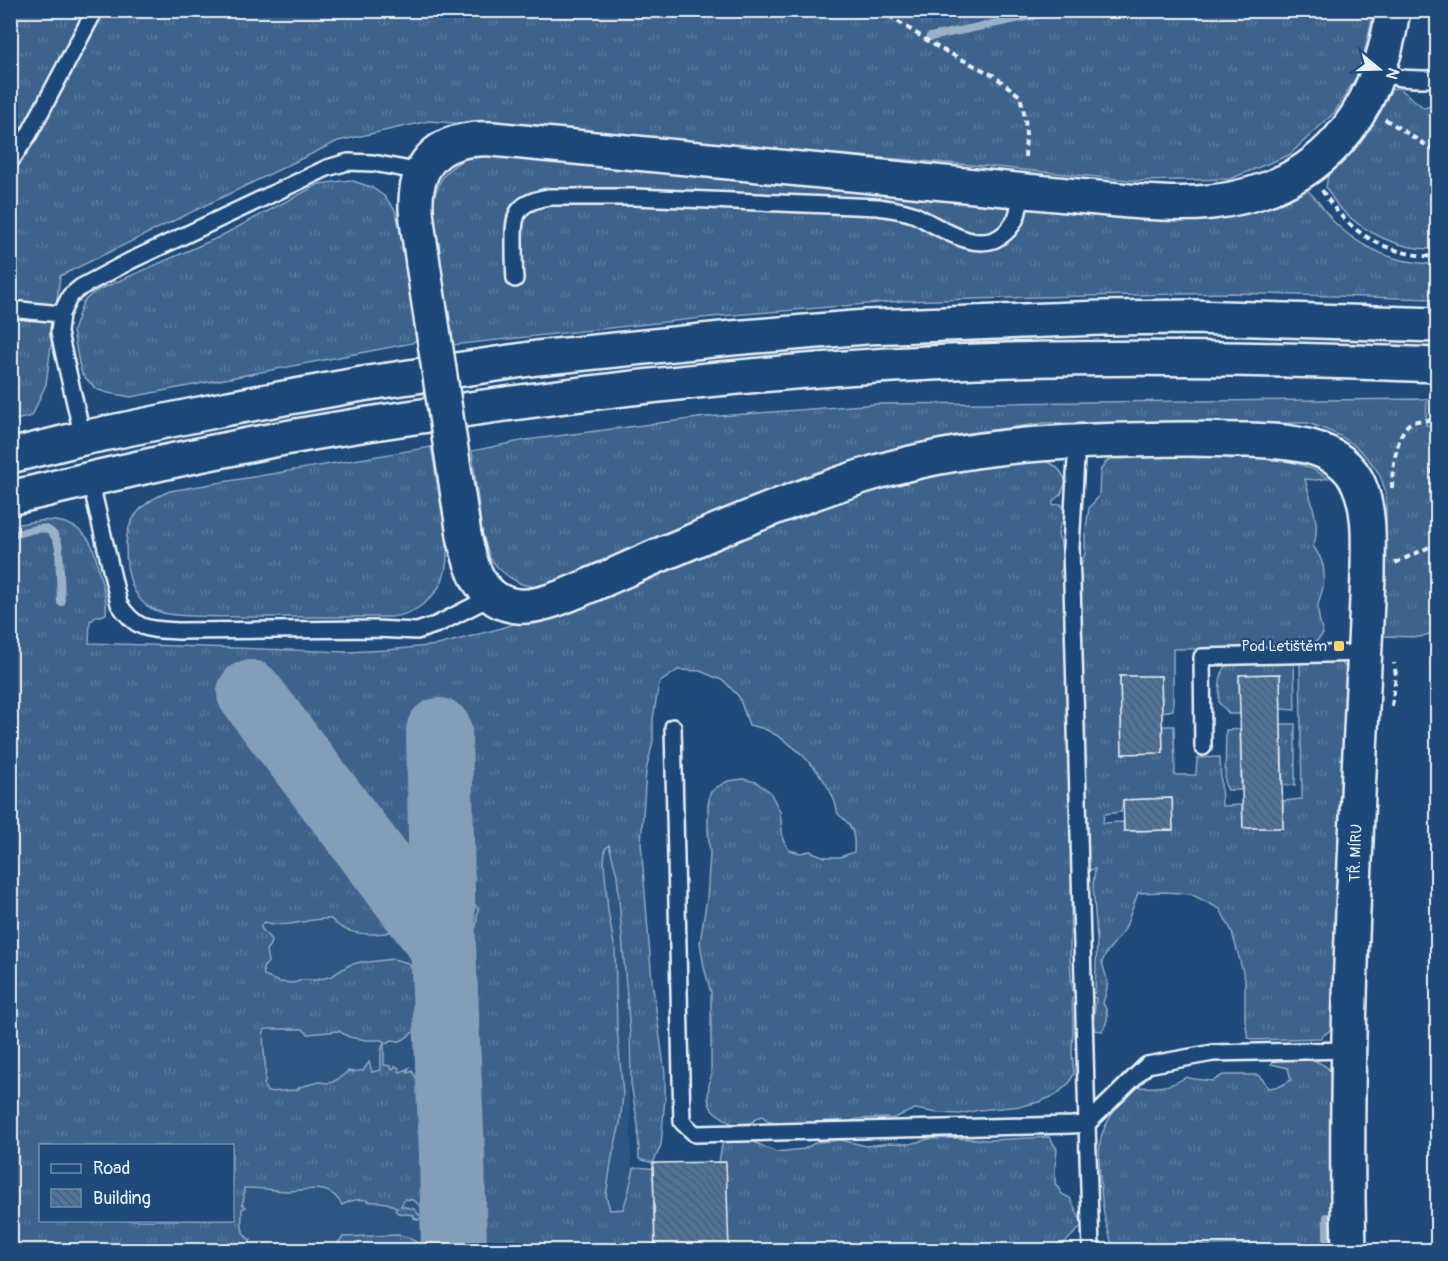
<svg xmlns="http://www.w3.org/2000/svg" width="1448" height="1261" viewBox="0 0 1448 1261" font-family="Pangolin,sans-serif">
<style>
.built{fill:#2e5683;fill-rule:evenodd}
.grass{fill:url(#grass-tufts);stroke:#92aac2;stroke-width:1.5;fill-rule:evenodd}
.lines{fill:none;stroke-linecap:round;stroke-linejoin:round}
.stream{stroke:#9ab0c7;stroke-width:8}
.taxiway{stroke:#849eb9;stroke-width:66}
.building{fill:url(#building-back-hatch);stroke:#e8f1f8;stroke-width:1.5}
.service-casing{stroke:#e8f1f8;stroke-width:20}
.secondary-casing{stroke:#e8f1f8;stroke-width:38}
.motorway-casing{stroke:#e8f1f8;stroke-width:38}
.path{stroke:#e8f1f8;stroke-width:4;stroke-dasharray:6 4.5;stroke-linecap:butt}
.service{stroke:#1f4a7a;stroke-width:15}
.secondary{stroke:#1f4a7a;stroke-width:33}
.motorway{stroke:#1f4a7a;stroke-width:33}
.secondary-bridge-casing{stroke:#e8f1f8;stroke-width:38;stroke-linecap:butt}
.path-bridge{stroke:#e8f1f8;stroke-width:4;stroke-dasharray:6 4.5;stroke-linecap:butt}
.secondary-bridge{stroke:#1f4a7a;stroke-width:33}
.poi-dot{fill:#ffd166;stroke:#1f4a7a;stroke-width:2}
.labels{text-anchor:middle;dominant-baseline:central;stroke-width:4.5;stroke-linejoin:round;paint-order:stroke}
.poi-label{font-size:15px;fill:#e8f1f8;stroke:#1f4a7a;text-anchor:end}
.street-label{font-size:15px;fill:#e8f1f8;stroke:#1f4a7a}
</style>
<defs>
<pattern id="grass-tufts" width="24" height="20" patternUnits="userSpaceOnUse" patternTransform="scale(1.5)"><rect width="24" height="20" fill="#3c628c"/><path d="M3 7l-1-3M5 7V3M7 7l1-3M15 17l-1-3M17 17v-4M19 17l1-3" fill="none" stroke="#58799d"/></pattern>
<pattern id="building-back-hatch" width="6" height="6" patternUnits="userSpaceOnUse" patternTransform="scale(1.5)"><rect width="6" height="6" fill="#517399"/><path d="M-1 5l2 2M0 0l6 6M5-1l2 2" fill="none" stroke="#4c5e72"/></pattern>
</defs>
<rect width="100%" height="100%" fill="#1f4a7a"/>
<filter id="ink" filterUnits="userSpaceOnUse"><feTurbulence type="fractalNoise" baseFrequency=".0167" numOctaves="2"/><feDisplacementMap in="SourceGraphic" scale="12" xChannelSelector="R" yChannelSelector="G"/><feConvolveMatrix kernelMatrix="1 2 1 2 8 2 1 2 1" color-interpolation-filters="sRGB"/></filter>
<g filter="url(#ink)">
<path class="built" d="M617 642 634 1250H11L65 667ZM40 1146H232V1220H40Z"/>
<path class="grass" d="M10 11H1372L1371 24 1360 71 1335 112 1289 155 1230 179 1139 181 984 166 429 121 338 141 60 276 46 384 32 416 11 421Z
M1399 88 1424 108 1437 105V249C1402 251 1363 233 1339 207 1334 202 1330 194 1326 187L1328 175 1334 167 1363 136 1391 89Z
M480 153 1216 218 1266 207 1307 190C1318 199 1324 211 1334 222 1351 239 1372 251 1394 258 1407 262 1422 263 1436 265L1434 299 1230 293 1038 297 902 301 721 316 452 345 432 215C434 180 447 164 480 153Z
M350 180 371 187 384 196 395 210 403 239 416 340 412 343 131 397 108 393 96 389 82 374 79 363 73 331 83 302 94 292 217 238 319 184Z
M1427 399 1426 425H1438L1437 631 1420 637 1381 636C1383 597 1386 559 1386 521 1386 506 1387 490 1380 476 1378 470 1373 466 1370 461 1352 439 1334 432 1308 423H1045L956 435 865 458 799 480 552 585 537 587 521 584 509 577 498 568 490 558 482 533 472 451 526 440 706 417 877 404Z
M431 447C435 467 438 487 441 507 445 528 450 551 445 572 439 596 416 615 391 617 345 617 300 617 254 617 225 616 196 618 168 614 161 613 152 609 147 606 130 593 126 567 126 547 126 517 144 501 170 491Z
M1242 453C1271 458 1304 461 1328 478L1317 480 1305 479C1310 500 1322 525 1313 546 1323 560 1326 569 1323 587 1322 593 1319 599 1318 605 1317 615 1321 625 1323 634L1312 646 1284 648 1173 649V710L1162 712 1161 676H1120L1122 753H1163L1162 726H1174L1175 775H1196L1197 758 1220 757 1222 806 1242 805 1243 828H1283V801L1302 799 1300 660H1334L1341 662 1349 671 1334 1023 1329 1031 1320 1038 1254 1040 1248 1038 1245 1020V979L1232 932 1220 909 1191 894 1165 892 1138 893 1125 929 1107 952 1102 962C1108 984 1110 980 1103 1003 1109 1013 1109 1021 1102 1031L1095 1030 1093 1024 1096 998 1081 995 1072 998 1073 1024 1072 1054 1074 1073 1070 1082 1056 1095 1039 1102 1022 1106 979 1110 960 1114 938 1113 915 1109 894 1118 857 1119 842 1124 822 1123 809 1128 776 1124 768 1121 762 1116 757 1118 751 1123 732 1124C726 1119 717 1115 712 1109 705 1100 709 1085 711 1075V993L704 967 700 942 707 898 710 854 708 830V806L710 793 717 787 728 781 743 779 756 782 770 792 780 812 783 840 789 850 800 853 810 851 825 857H840L854 852C855 834 853 825 838 814 832 780 798 745 767 730 761 728 755 726 749 725L739 697 724 681 700 671 678 670 659 683 653 719V741L646 771 641 843 652 981 665 1073V1097L661 1145 653 1163 639 1159 638 1125 631 1084 630 1034 617 875 609 845 605 849 604 863 608 911 615 950 617 1029 623 1094 620 1124 612 1157 606 1196 610 1210 623 1209 628 1194 634 1168C641 1166 646 1169 653 1168L655 1250H470L461 1218 467 1199 464 1188V1179L461 1168 457 1165V1136L451 1035 456 996 470 953 469 934 476 927 478 909 470 898 469 878 463 845 461 783 457 754V740L452 732 443 728 434 727 426 737C434 767 433 794 433 825 432 850 431 875 427 899L309 735C292 714 282 706 256 695L238 708 286 773 290 771 289 767H293L296 771 302 776 294 783 300 793 361 873 395 925C394 926 390 931 389 932 385 934 379 933 375 934 357 934 343 932 331 919 310 917 286 930 265 922L261 925V928L271 940 270 945 266 950 268 962 263 968 264 976 279 982 293 983 303 980H317L332 976 349 965 361 962H369L393 959 408 963 412 969 414 975 424 984 431 982 428 992 427 1001 432 1003C425 1011 424 1018 417 1024L424 1031 427 1040H431L428 1044 430 1049 429 1063 431 1069 426 1087 431 1091 430 1098 432 1100 429 1107 433 1112 430 1122 432 1123 431 1127 433 1130C430 1144 432 1160 430 1175L439 1179 441 1185 430 1183 421 1193 443 1207 442 1209 428 1201 427 1203 433 1210 427 1207 421 1208V1206L413 1200 405 1199 401 1206 414 1209 419 1215 428 1212 418 1220 414 1218V1215L398 1213 395 1210 397 1208C389 1202 380 1201 371 1202 363 1197 350 1200 342 1205 338 1198 332 1192 324 1190 314 1188 302 1190 291 1191 275 1191 259 1187 244 1188V1198L242 1204 246 1207 242 1209C242 1220 239 1235 251 1240L249 1243 250 1248 246 1250H11L10 526C38 520 69 513 89 540 95 549 97 562 99 572 102 585 108 600 106 614L101 616H96L94 619 90 621 89 643 347 652 387 650 438 645 498 629 553 612 778 520 905 478 1032 458C1049 461 1060 465 1066 482L1061 494 1053 501V505L1061 504 1066 517 1060 525 1058 535C1064 544 1059 555 1065 564L1060 572 1061 578 1069 565 1081 566 1085 553V534L1089 508 1099 496 1100 471 1106 462 1115 456ZM1172 798 1173 830 1124 831 1123 822 1103 823 1104 814 1121 812 1123 800ZM1095 869 1093 885 1097 940 1095 993 1073 992C1067 953 1072 913 1072 874L1077 870 1085 871ZM266 1029H303L308 1034 339 1031 349 1037 366 1040H382L384 1042 381 1051V1070L372 1072 369 1062 363 1071C358 1070 354 1073 348 1071L341 1077 333 1082 328 1083 319 1082 300 1087 296 1090 267 1092 264 1085C269 1071 261 1047 264 1031ZM415 1031 419 1034 428 1049 427 1056 429 1068 427 1073 420 1078H416L412 1071 408 1073 407 1071 409 1068 401 1072 399 1071V1068L395 1066 393 1069 391 1068V1066L384 1065V1044L392 1040 400 1041 404 1039ZM40 1146H232V1220H40Z
M1294 660 1295 710 1281 709 1279 674 1239 675 1240 714H1229L1226 710 1219 703C1220 687 1217 672 1231 662Z
M1281 724H1295V785H1283Z
M1240 729 1241 790H1228L1225 784 1226 730Z
M1299 1059C1313 1060 1326 1062 1333 1075L1336 1250H1297L1296 1243 1162 1246V1250H1112C1112 1238 1106 1226 1104 1214 1101 1195 1096 1151 1102 1134 1108 1117 1122 1100 1134 1087 1153 1088 1170 1088 1186 1077L1194 1079 1213 1081 1223 1075H1258L1264 1081 1268 1088 1281 1086 1291 1080 1288 1068 1271 1064 1274 1060Z
M1049 1137 1057 1149 1055 1168V1183L1062 1194 1070 1198 1083 1225 1059 1248V1250H727L719 1162 722 1145 725 1139H747L776 1152 804 1149 817 1142 842 1140 866 1146 890 1143 910 1144 929 1139 956 1138 989 1140Z
M399 1235 407 1237 430 1250H323L336 1245 343 1237Z"/>
<g class="lines">
<path class="stream" d="M930 37 1060 10
M10 536C32 530 52 518 59 547L61 602
M1327 1217V1250"/>
<path class="taxiway" d="M250 693 443 947
M439 731 443 947 452 1154 454 1250"/>
</g>
<path class="building" d="M1280 674 1283 828H1243L1239 675Z
M1120 676H1161L1163 753 1122 754Z
M1172 798 1173 830 1124 831 1123 800Z
M726 1162 729 1251H655L653 1163Z"/>
<g class="lines">
<g class="service-casing">
<path id="service" d="M1379 72C1398 80 1417 79 1438 79
M10 162 29 134 95 10
M515 279C514 266 514 254 514 241 513 211 519 202 549 197H634L878 207C891 209 904 210 915 215 940 227 979 257 1005 233 1019 220 1019 209 1021 191
M10 309 61 314
M83 438 59 333 61 314 70 296 81 287 130 261 327 168 348 162 373 163 421 172
M1077 441 1071 547 1087 1124 1147 1065 1213 1053 1348 1050
M90 479 119 604C137 631 148 629 178 631L375 629 417 631 438 624 493 596
M673 727 682 1122 695 1134 1071 1125 1087 1124 1091 1250
M1203 747 1202 657 1365 653"/>
</g>
<g class="secondary-casing">
<path id="secondary" d="M423 264C421 246 417 227 416 209 414 158 444 137 492 139L1129 201C1156 203 1184 205 1211 202 1321 190 1378 116 1393 10
M464 535C470 565 480 603 518 606 545 608 580 589 605 579 630 568 654 557 679 547 738 521 799 497 860 477 970 442 1077 440 1191 439 1209 439 1227 440 1245 440 1284 441 1340 442 1359 485 1371 513 1368 545 1368 575 1359 800 1343 1025 1349 1250"/>
</g>
<g class="motorway-casing">
<path id="motorway" d="M10 456 83 438 229 408 362 384 537 358 732 338 866 327 1101 318 1192 317 1438 325
M10 498C83 481 156 463 229 449 300 434 371 423 443 413 576 393 710 378 845 368 1042 354 1240 357 1438 365"/>
</g>
<path class="path" d="M880 10 939 48 993 75 1020 96 1025 117 1026 135 1025 157
M1385 119 1438 153
M1322 190C1348 234 1387 255 1438 257
M1392 488C1392 472 1396 434 1409 424 1417 419 1429 420 1438 421
M1431 495C1431 509 1430 525 1438 538
M1395 563 1438 543
M1392 706 1396 675 1394 663"/>
<use href="#service" class="service"/>
<use href="#secondary" class="secondary"/>
<use href="#motorway" class="motorway"/>
<g class="secondary-bridge-casing">
<path id="secondary-bridge" d="M423 264 464 535"/>
</g>
<path class="path-bridge" d="M1431 495 1438 373"/>
<use href="#secondary-bridge" class="secondary-bridge"/>
</g>
</g>
<rect class="poi-dot" x="1333" y="640" width="12" height="12" rx="3"/>
<g class="labels">
<g class="poi-label">
<text x="1327" y="646">Pod Letištěm</text>
</g>
<g class="street-label">
<text transform="translate(1356 853) rotate(-88)">TŘ. MÍRU</text>
</g>
</g>
<rect width="1448" height="1261" fill="none" stroke="#1f4a7a" stroke-width="36"/>
<rect x="18" y="18" width="1412" height="1225" fill="none" stroke="#e8f1f8" stroke-width="2" filter="url(#ink)"/>
<rect x="39" y="1144" width="195" height="78" fill="#1f4a7a" stroke="#6f8dac" stroke-width="1.5"/>
<rect x="51" y="1164" width="30" height="9" fill="#1f4a7a" stroke="#6f8dac" stroke-width="1.5"/>
<text x="93" y="1174" font-size="18" fill="#e8f1f8">Road</text>
<rect x="51" y="1189" width="30" height="18" fill="url(#building-back-hatch)" stroke="#6f8dac" stroke-width="1.5"/>
<text x="93" y="1204" font-size="18" fill="#e8f1f8">Building</text>
<g transform="translate(1379 69) rotate(109)" stroke="#1f4a7a" stroke-width="4.5" paint-order="stroke">
<path d="M0-4.5L10 22L0 15L-10 22Z" fill="#e8f1f8"/>
<text y="-9" font-size="16" font-weight="bold" text-anchor="middle" fill="#e8f1f8">N</text>
</g>
</svg>
